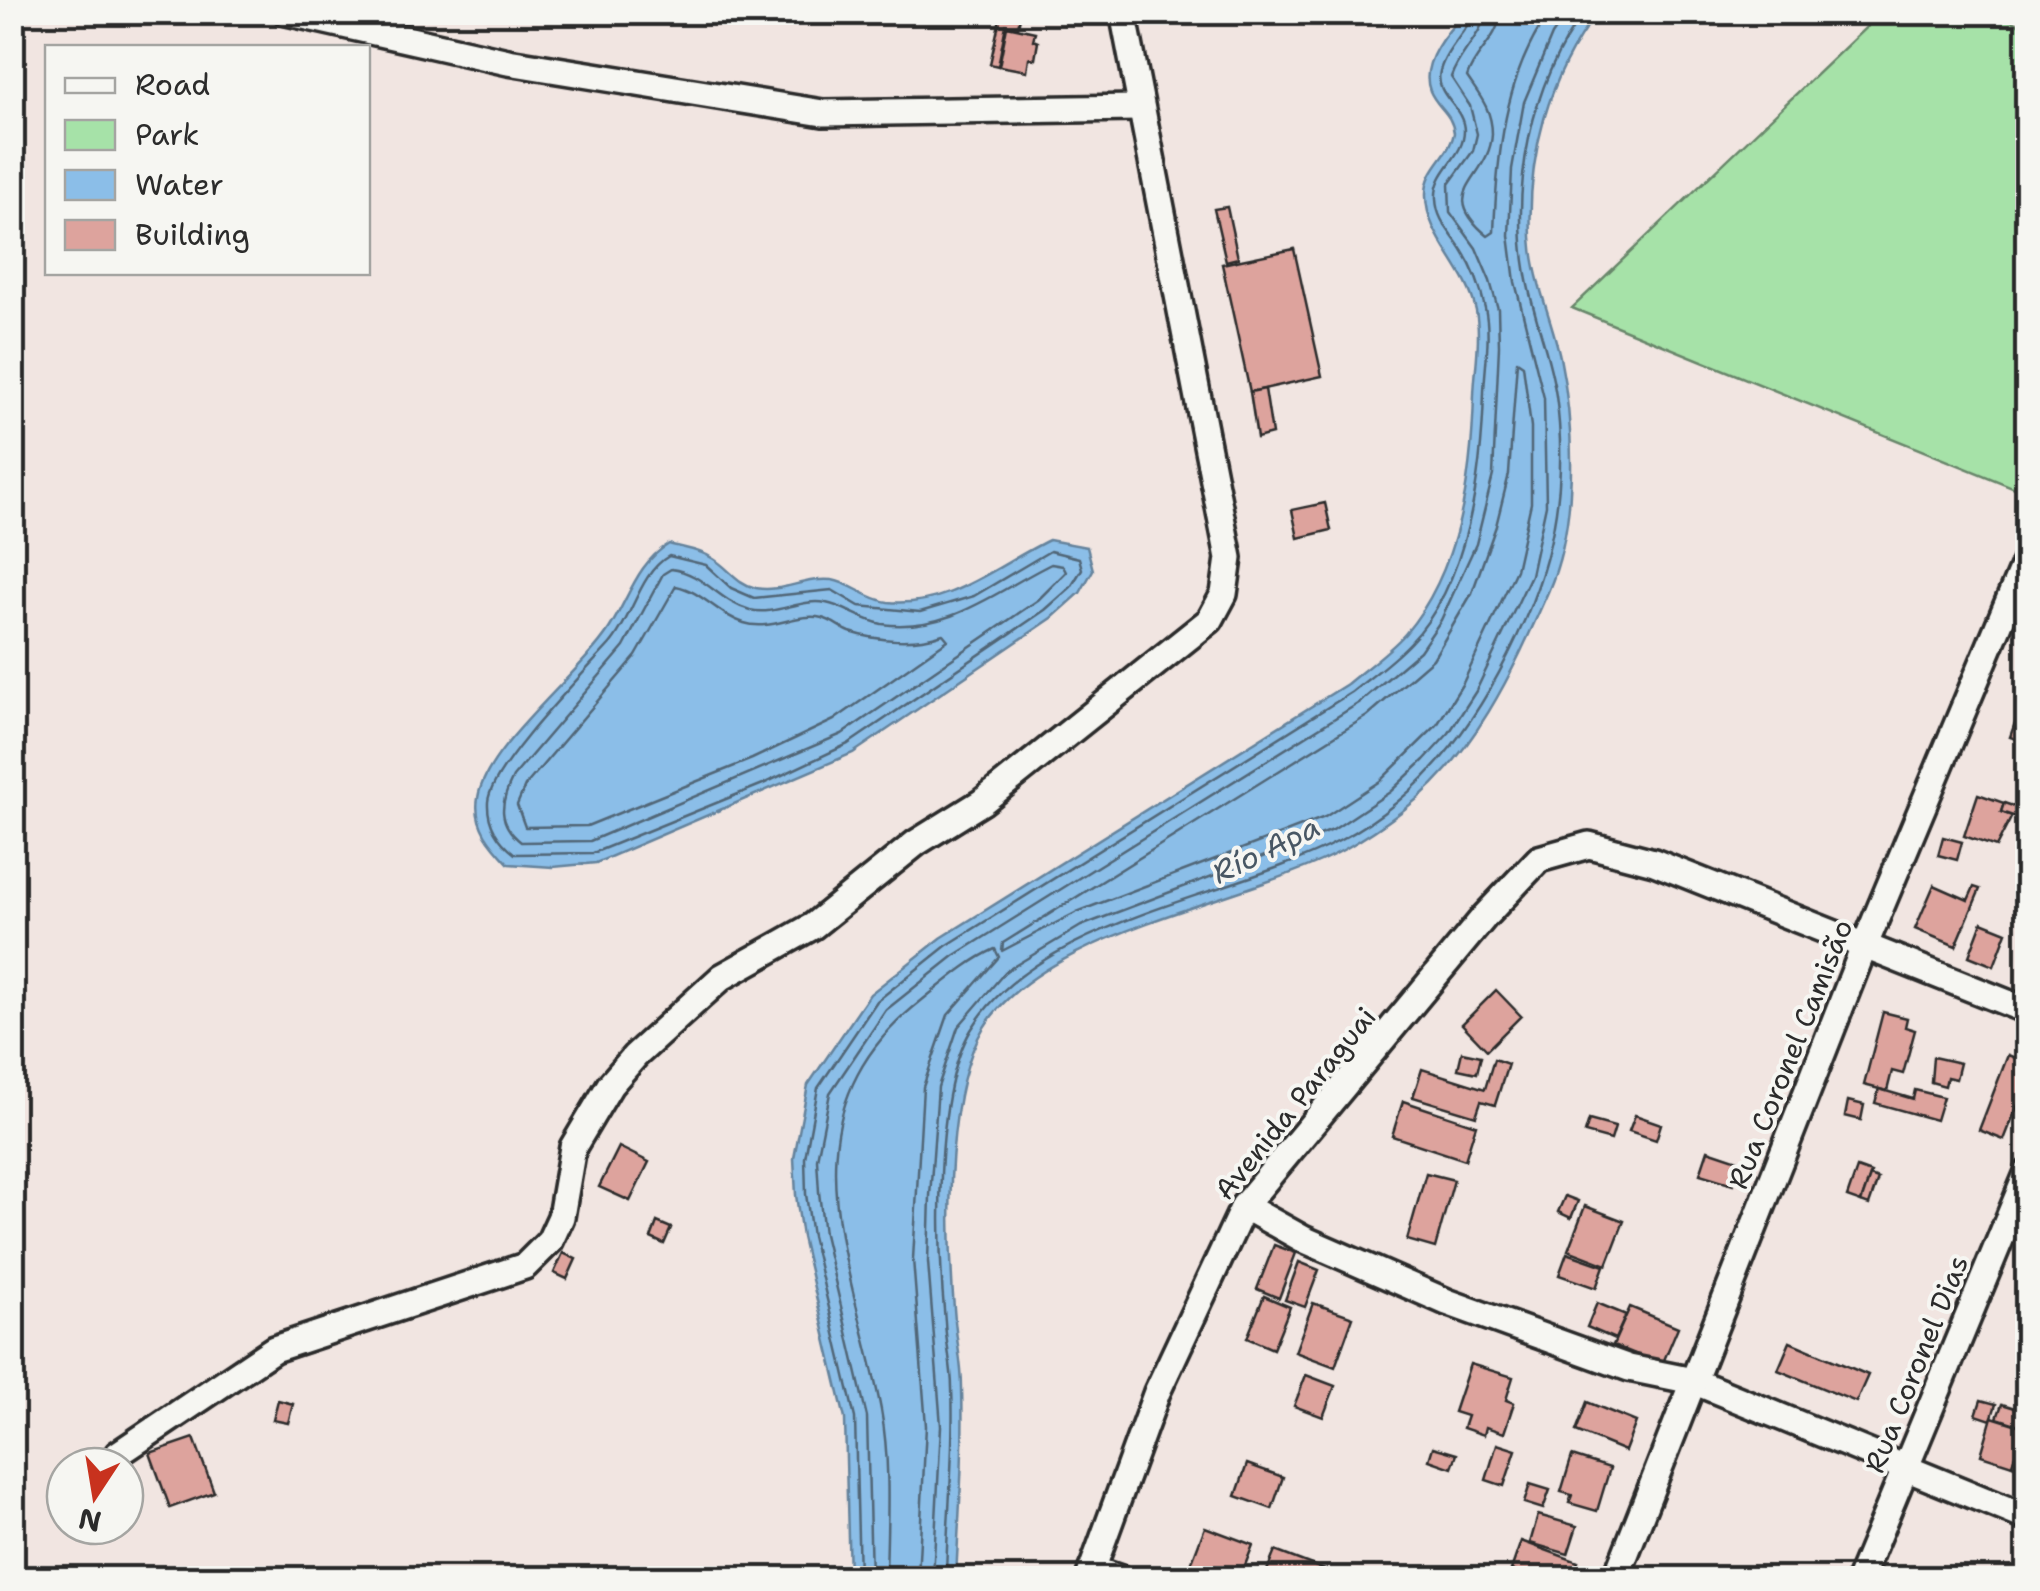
<svg xmlns="http://www.w3.org/2000/svg" width="2040" height="1591" viewBox="0 0 2040 1591" font-family="'Shantell Sans',sans-serif">
<rect width="100%" height="100%" fill="#f1e5e1"/>
<filter id="ink" filterUnits="userSpaceOnUse"><feTurbulence type="fractalNoise" baseFrequency=".01" numOctaves="2"/><feDisplacementMap in="SourceGraphic" scale="20" xChannelSelector="R" yChannelSelector="G"/><feConvolveMatrix kernelMatrix="1 2 1 2 8 2 1 2 1" color-interpolation-filters="sRGB"/></filter>
<g filter="url(#ink)">
<path fill="#a6e2a8" stroke="#68866a" stroke-width="2.5" d="M1882,12L1994,13L2027,28V493L1572,308Z"/>
<g fill="#8bbee8" stroke="#65839c" stroke-width="2.5">
<path d="M1467,12L1597,13C1548,76 1527,157 1531,237C1533,279 1551,316 1560,357C1575,430 1578,523 1548,592C1512,674 1474,757 1401,812C1384,825 1364,838 1345,849C1248,903 1030,932 978,1038C944,1108 948,1244 955,1321C957,1344 962,1365 962,1388C964,1451 959,1515 956,1578H849L845,1419L802,1237L796,1195L794,1158L808,1085L870,994L941,938L1347,684C1366,668 1389,652 1405,634C1460,570 1472,475 1474,395C1475,368 1481,338 1476,311C1467,267 1425,237 1426,194C1426,167 1450,156 1454,133C1452,113 1437,108 1430,91C1419,63 1448,29 1467,12Z"/>
<path d="M1049,540L1087,547L1093,570L1080,593L1052,618L853,753L596,863L553,867L509,864C492,846 473,826 478,798C485,748 580,674 609,629C629,598 637,563 669,544C682,548 701,550 712,558C728,567 737,584 756,588C781,593 806,577 832,580C851,583 867,599 888,602C949,608 997,565 1049,540Z"/>
</g>
<g fill="none" stroke-linecap="round" stroke-linejoin="round">
<g stroke="#516677" stroke-width="2.5">
<path d="M1500,12C1499,40 1475,51 1467,77C1479,95 1492,109 1492,134C1490,180 1433,191 1488,236L1494,232C1497,157 1504,75 1550,12"/>
<path d="M1517,361L1523,365L1531,427V503L1516,570L1463,683L1437,725L1380,781L1325,817L1077,912L1002,951L1003,943L1367,716L1433,659L1472,593L1496,526L1509,474Z"/>
<path d="M1050,551L1079,558L1082,569L1071,587L1045,610L848,744L763,784L593,853L515,854C498,841 487,825 488,802C490,768 584,673 610,644C633,618 639,573 669,556L706,565L731,588L754,598L832,590L859,606L920,612L974,596Z"/>
<path d="M1051,564L1063,566L1066,572L1038,600L842,734L590,841L521,842C497,823 500,803 513,777L624,647L663,574L671,569C704,573 719,602 750,610C776,616 801,598 826,603C844,606 861,620 882,624C949,633 996,591 1051,564Z"/>
<path d="M676,586C702,591 718,615 744,623C771,632 797,612 822,618C832,620 840,628 850,632C878,641 915,644 943,634L948,640L834,720L752,759L587,826L525,827L517,805L525,786L636,656Z"/>
<path d="M859,1578L855,1418L812,1236L806,1194L805,1158L818,1088L877,1001L946,946L1352,692C1372,676 1393,661 1410,643C1469,583 1482,470 1484,392C1485,365 1491,335 1485,308C1481,289 1473,268 1463,252C1452,233 1437,222 1436,199C1434,170 1464,158 1464,131C1464,106 1434,96 1440,71C1446,48 1471,27 1473,12"/>
<path d="M871,1578L867,1417L824,1234L819,1192L817,1159L830,1093L886,1010L954,956L1359,703L1420,651L1441,620L1476,544L1493,475L1499,346L1498,309L1490,281L1476,248L1450,212L1449,184L1473,151L1477,134L1470,106L1451,77C1459,53 1484,33 1485,12"/>
<path d="M886,1578C887,1525 891,1463 881,1410C853,1262 775,1116 921,1001C944,983 968,961 995,949L999,957L948,1015L923,1087L913,1259L926,1426L918,1578"/>
<path d="M933,1578L941,1426L928,1262L930,1196L938,1087L958,1027L1006,971L1081,926L1333,830L1390,792L1424,760L1449,733L1476,691L1531,575L1546,505L1544,398L1515,282L1509,235L1512,169L1524,102L1552,35L1568,12"/>
<path d="M946,1578C947,1515 955,1452 952,1388C952,1366 946,1344 945,1322C938,1248 933,1093 971,1030C1036,920 1233,897 1339,841C1430,793 1485,711 1525,619C1556,548 1567,473 1556,396C1550,354 1533,316 1526,275C1511,186 1530,85 1584,12"/>
</g>
</g>
<g fill="#dda39d" stroke="#2b2b2b" stroke-width="2.5">
<path d="M1001,14L1020,17L1018,27L1006,25L998,66L990,64Z"/>
<path d="M1007,26L1035,32L1033,40L1038,42L1035,59L1029,58L1027,71L999,66Z"/>
<path d="M1227,207L1238,258L1226,261L1214,209Z"/>
<path d="M1294,249L1322,376L1250,392L1222,264Z"/>
<path d="M1265,389L1272,434L1257,438L1250,392Z"/>
<path d="M1325,503L1331,530L1298,538L1292,510Z"/>
<path d="M2017,717L2028,720V743L2010,737Z"/>
<path d="M1978,794L2004,803L2001,812L2012,816L1996,847L1964,836Z"/>
<path d="M2004,803L2028,811V821L2001,812Z"/>
<path d="M1943,837L1962,842L1957,860L1938,855Z"/>
<path d="M1934,885L1968,900L1974,887L1980,889L1956,946L1915,929Z"/>
<path d="M1982,922L2007,932L1994,966L1969,956Z"/>
<path d="M1496,990L1521,1016L1487,1050L1462,1024Z"/>
<path d="M1883,1012L1907,1018L1905,1027L1915,1030L1903,1074L1892,1071L1887,1091L1864,1085Z"/>
<path d="M1462,1052L1481,1056L1477,1073L1458,1069Z"/>
<path d="M2008,1055L2028,1063V1079L2004,1140L1979,1130Z"/>
<path d="M1933,1057L1960,1063L1956,1079L1947,1077L1945,1086L1931,1082Z"/>
<path d="M1494,1059L1508,1064L1495,1105L1481,1101L1476,1116L1413,1097L1422,1069L1485,1089Z"/>
<path d="M1879,1089L1913,1099L1915,1090L1943,1097L1936,1120L1875,1103Z"/>
<path d="M1403,1101L1476,1125L1465,1160L1392,1136Z"/>
<path d="M1848,1101L1864,1105L1861,1120L1845,1116Z"/>
<path d="M1635,1115L1661,1124L1656,1140L1629,1131Z"/>
<path d="M1589,1120L1615,1127L1611,1140L1585,1133Z"/>
<path d="M619,1147L649,1162L630,1201L599,1187Z"/>
<path d="M1708,1150L1741,1161L1733,1184L1700,1174Z"/>
<path d="M1857,1168L1871,1173L1861,1202L1847,1197Z"/>
<path d="M1426,1173L1454,1180L1435,1248L1407,1240Z"/>
<path d="M1870,1176L1878,1179L1869,1205L1861,1202Z"/>
<path d="M1565,1196L1578,1201L1571,1218L1558,1212Z"/>
<path d="M1585,1206L1624,1221L1607,1265L1568,1250Z"/>
<path d="M657,1222L671,1228L664,1244L651,1238Z"/>
<path d="M1274,1245L1296,1253L1279,1298L1257,1289Z"/>
<path d="M563,1253L576,1259L567,1279L554,1273Z"/>
<path d="M1567,1253L1604,1266L1596,1288L1559,1275Z"/>
<path d="M1299,1262L1319,1270L1305,1307L1285,1300Z"/>
<path d="M1264,1296L1290,1307L1273,1349L1247,1338Z"/>
<path d="M1313,1303L1353,1317L1335,1367L1295,1352Z"/>
<path d="M1597,1303L1626,1315L1615,1339L1587,1327Z"/>
<path d="M1630,1307L1678,1327L1662,1365L1613,1345Z"/>
<path d="M1790,1342L1868,1375L1856,1402L1778,1370Z"/>
<path d="M1470,1364L1513,1377L1506,1400L1514,1403L1504,1433L1486,1427L1484,1435L1463,1428L1467,1416L1454,1412Z"/>
<path d="M1306,1375L1335,1386L1323,1417L1294,1406Z"/>
<path d="M278,1400L293,1404L288,1423L273,1420Z"/>
<path d="M1981,1400L1996,1404L1991,1420L1976,1415Z"/>
<path d="M1587,1402L1636,1422L1625,1451L1576,1431Z"/>
<path d="M2002,1404L2028,1412V1428L1997,1418Z"/>
<path d="M1992,1417L2024,1427L2012,1465L1981,1455Z"/>
<path d="M2024,1427L2028,1428V1452L2022,1468L2012,1465Z"/>
<path d="M194,1438L214,1492L170,1508L150,1453Z"/>
<path d="M1497,1444L1516,1450L1504,1486L1486,1480Z"/>
<path d="M1433,1447L1457,1454L1452,1468L1429,1460Z"/>
<path d="M1572,1456L1610,1468L1597,1511L1569,1503L1572,1495L1561,1492Z"/>
<path d="M1247,1464L1283,1477L1272,1509L1236,1496Z"/>
<path d="M1530,1484L1550,1490L1543,1509L1524,1503Z"/>
<path d="M1538,1515L1577,1526L1568,1554L1530,1543Z"/>
<path d="M1205,1527L1253,1545L1240,1578L1186,1577Z"/>
<path d="M1521,1541L1578,1562L1572,1578H1534L1511,1570Z"/>
<path d="M1275,1551L1325,1570L1321,1578H1264Z"/>
</g>
<g fill="none" stroke-linecap="round" stroke-linejoin="round">
<g stroke="#2b2b2b" stroke-width="32">
<g id="minor">
<path d="M286,12L508,62L823,113L1138,108"/>
<path d="M1244,1206L1303,1239L1447,1302L1629,1368L1693,1381L2028,1518"/>
<path d="M118,1454L274,1349L525,1266L550,1241L561,1217L573,1147L610,1085L635,1056L722,977L813,926L916,843L982,802L1210,620L1224,594L1229,558L1123,12"/>
<path d="M1092,1569L1118,1578"/>
<path d="M1089,1578L1157,1392L1244,1206L1485,916L1539,859L1589,845L1654,862L2028,1011"/>
<path d="M1616,1578L1864,947L2028,555"/>
<path d="M1860,1578L2028,1172"/>
</g>
</g>
<use href="#minor" stroke="#f6f6f2" stroke-width="25"/>
</g>
</g>
<g text-anchor="middle" stroke-width="8" stroke-linejoin="round" paint-order="stroke">
<g font-size="28" fill="#2b2b2b" stroke="#f6f6f2">
<text transform="translate(1790 1054) rotate(-68)" y="10">Rua Coronel Camisão</text>
<text transform="translate(1295 1103) rotate(-51)" y="10">Avenida Paraguai</text>
<text transform="translate(1916 1364) rotate(-68)" y="10">Rua Coronel Dias</text>
</g>
<g font-size="30" font-style="italic" fill="#485764" stroke="#f6f6f2">
<text transform="translate(1266 850) rotate(-26)" y="10">Río Apa</text>
</g>
</g>
<rect width="2040" height="1591" fill="none" stroke="#f6f6f2" stroke-width="50"/>
<rect x="25" y="25" width="1990" height="1541" fill="none" stroke="#2b2b2b" stroke-width="4" filter="url(#ink)"/>
<rect x="45" y="45" width="325" height="230" fill="#f6f6f2" stroke="#a5a5a2" stroke-width="2.5"/>
<rect x="65" y="78" width="50" height="15" fill="#f6f6f2" stroke="#a5a5a2" stroke-width="2.5"/>
<text x="135" y="95" font-size="30" fill="#2b2b2b">Road</text>
<rect x="65" y="120" width="50" height="30" fill="#a6e2a8" stroke="#a5a5a2" stroke-width="2.5"/>
<text x="135" y="145" font-size="30" fill="#2b2b2b">Park</text>
<rect x="65" y="170" width="50" height="30" fill="#8bbee8" stroke="#a5a5a2" stroke-width="2.5"/>
<text x="135" y="195" font-size="30" fill="#2b2b2b">Water</text>
<rect x="65" y="220" width="50" height="30" fill="#dda39d" stroke="#a5a5a2" stroke-width="2.5"/>
<text x="135" y="245" font-size="30" fill="#2b2b2b">Building</text>
<g transform="translate(95 1496) rotate(192)"><circle r="48" fill="#f6f6f2" stroke="#a5a5a2" stroke-width="2.5"/>
<path d="M0-8L18 38L0 25L-18 38Z" fill="#c8321e"/>
<text y="-15" font-size="28" font-weight="bold" text-anchor="middle" fill="#2b2b2b">N</text>
</g>
</svg>
